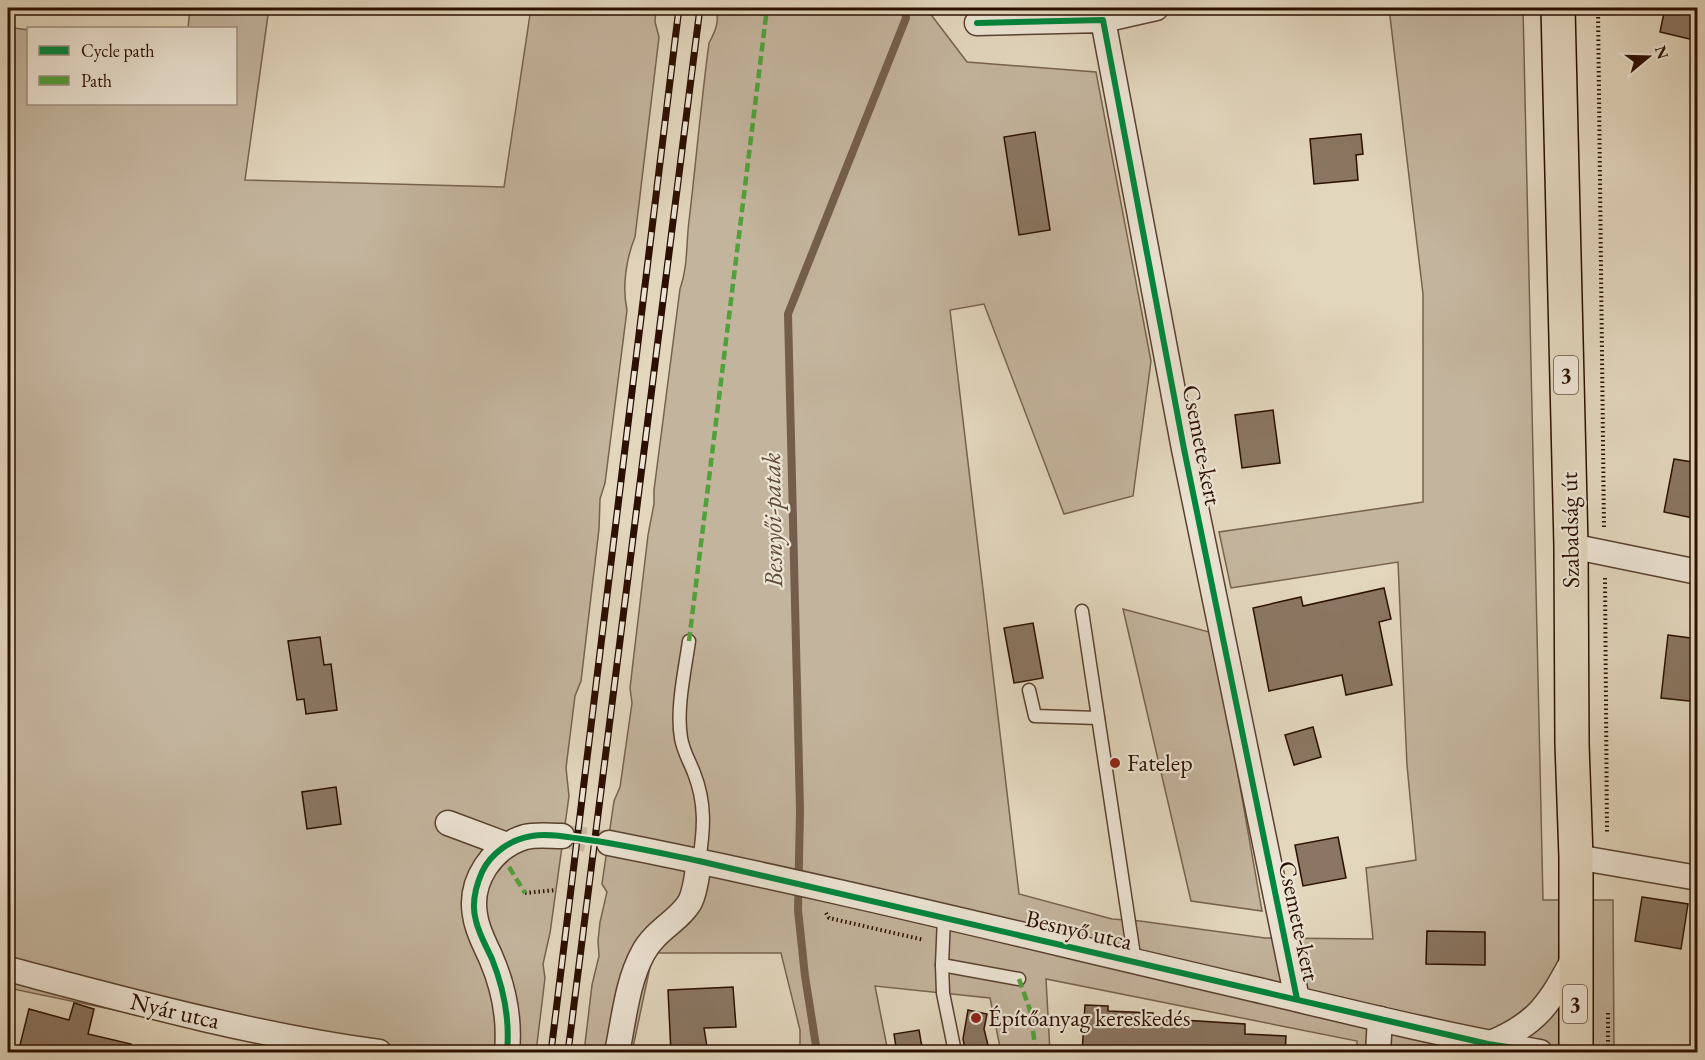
<svg xmlns="http://www.w3.org/2000/svg" width="1705" height="1060" viewBox="0 0 1705 1060" font-family="'EB Garamond',serif">
<rect width="100%" height="100%" fill="#e2d6bd"/>
<filter id="stains"><feTurbulence type="fractalNoise" baseFrequency=".00333" numOctaves="4"/><feColorMatrix values="0 0 0 0 .2 0 0 0 0 .09 0 0 0 0 .02 0 0 0 .5 -.17"/></filter>
<radialGradient id="worn" r=".72"><stop offset=".6" stop-color="#630" stop-opacity="0"/><stop offset="1" stop-color="#630" stop-opacity=".3"/></radialGradient>
<g fill="#c3b49d" stroke="#77624e" stroke-width="1.5">
<path d="M190,8H269L245,180L504,187L531,8H656L655,22L659,37L635,237C626,259 622,287 627,310L605,483L600,499L599,529L581,681L575,696L566,768L569,796L550,933L543,964L545,978L536,1052H318L8,988V27L28,30V104H236V28H188Z"/>
<path d="M716,8H926L967,62L1096,72L1151,361L1133,496L1064,514L984,304L950,310L1019,894L1112,919L1140,921L1265,938L1373,939L1366,868L1416,860L1407,765L1398,562L1231,588L1219,532L1423,502V294L1389,8H1523L1543,900H1613L1614,1052H1357V1041L1046,979L1050,1052H1001L990,998L875,986L888,1052H800V1030L781,953H653L632,1052H584L592,985L599,956L598,941L600,922L607,892L602,884L614,801L620,787L632,703L630,688L648,535L654,504V490L680,289C688,267 686,244 689,221C696,162 701,103 709,43C715,32 720,21 716,8Z"/>
<path d="M1123,609L1213,633L1262,911L1191,901Z"/>
</g>
<g fill="none" stroke-linecap="round" stroke-linejoin="round">
<path stroke="#745e4b" stroke-width="8" d="M817,1052L805,976L798,910L800,810L788,314L906,18L905,8"/>
</g>
<g fill="#8a7662" stroke="#2b0f00" stroke-width="1.5">
<path d="M1665,8H1698V41L1660,32Z"/>
<path d="M1035,132L1050,230L1019,235L1004,137Z"/>
<path d="M1361,134L1363,154L1356,155L1358,180L1314,184L1310,139Z"/>
<path d="M1273,410L1280,463L1242,468L1235,415Z"/>
<path d="M1674,459L1698,463V519L1664,512Z"/>
<path d="M1384,588L1391,619L1379,622L1392,685L1346,695L1342,675L1269,691L1253,608L1301,597L1303,606Z"/>
<path d="M1033,623L1043,678L1014,683L1004,628Z"/>
<path d="M1668,635L1698,639V702L1661,698Z"/>
<path d="M320,637L324,665L331,664L337,710L306,714L304,699L297,700L288,641Z"/>
<path d="M1313,727L1321,757L1294,765L1285,735Z"/>
<path d="M336,787L341,824L307,829L302,792Z"/>
<path d="M1338,837L1346,878L1303,886L1295,845Z"/>
<path d="M1642,897L1688,904L1681,949L1635,941Z"/>
<path d="M1427,931L1485,932V965L1426,964Z"/>
<path d="M733,987L736,1027L704,1028L708,1053H671L668,990Z"/>
<path d="M74,1003L94,1009L88,1034L131,1044L130,1053H18L29,1009L69,1020Z"/>
<path d="M1085,1005L1108,1006V1011L1153,1013L1152,1018L1245,1024V1034L1286,1036L1285,1053H1082Z"/>
<path d="M968,1010L987,1014L984,1029L990,1053H966L963,1039Z"/>
<path d="M919,1030L923,1053H897L894,1034Z"/>
</g>
<g fill="none" stroke-linecap="round" stroke-linejoin="round">
<path stroke="#c7b8a1" stroke-width="24" stroke-dasharray="24 12" stroke-linecap="butt" d="M562,836L609,843"/>
<g stroke="#59412f" stroke-width="15">
<g id="lane">
<path d="M1082,611L1135,962"/>
<path d="M689,641C685,670 676,709 681,738C683,751 690,762 694,773C706,803 704,830 699,861"/>
<path d="M1029,690L1035,716L1098,718"/>
<path d="M944,917L942,965L1019,979"/>
<path d="M942,965L943,993L955,1052"/>
</g>
</g>
<g stroke="#59412f" stroke-width="27">
<g id="street">
<path d="M1103,20L1156,8"/>
<path d="M977,23L1103,20L1184,449L1297,999"/>
<path d="M1571,546L1698,572"/>
<path d="M448,823L507,845"/>
<path d="M609,843C822,885 1033,938 1245,987C1343,1010 1440,1035 1540,1052"/>
<path d="M1576,857L1698,878"/>
<path d="M8,969C130,1001 253,1035 379,1052"/>
<path d="M1488,1044C1537,1025 1550,1003 1574,958"/>
<path d="M507,1052C510,1020 504,988 491,958C485,944 477,931 475,915C469,881 492,847 525,837C537,834 550,836 562,836"/>
<path d="M617,1052C624,1020 627,982 643,953C655,930 679,921 690,902C696,890 697,874 699,861"/>
<path d="M1378,1052L1380,1019"/>
</g>
</g>
<g stroke="#2b0f00" stroke-width="36">
<path id="primary" d="M1558,8L1571,546L1572,744L1576,857V1052"/>
</g>
<g stroke="#2b0f00" stroke-width="4" stroke-dasharray="1.5 3" stroke-linecap="butt">
<path d="M1598,8L1604,529"/>
<path d="M1605,578L1607,832"/>
<path d="M525,893L556,890"/>
<path d="M826,913L829,918L924,940"/>
<path d="M1608,1013V1052"/>
</g>
<use href="#lane" stroke="#ece4d4" stroke-width="12"/>
<use href="#street" stroke="#ece4d4" stroke-width="24"/>
<use href="#primary" stroke="#e2d6bd" stroke-width="33"/>
<g stroke="#2b0f00" stroke-width="7">
<g id="rail">
<path d="M551,1052L679,8"/>
<path d="M568,1052L700,8"/>
</g>
</g>
<use href="#rail" stroke="#ece4d4" stroke-width="4.5" stroke-dasharray="14" stroke-linecap="butt"/>
<g stroke="#51a03c" stroke-width="4.5" stroke-dasharray="9 4.5" stroke-linecap="butt">
<path d="M689,641L767,8"/>
<path d="M509,867L525,893"/>
<path d="M1019,979L1030,1010L1036,1052"/>
</g>
<g stroke="#ece4d4" stroke-width="10">
<g id="cycleway">
<path d="M977,23L1103,20L1184,449L1297,999"/>
<path d="M507,1052C510,1020 504,989 492,959C486,946 479,934 476,921C471,904 475,888 482,872C491,853 511,839 532,836C548,833 566,837 582,839C621,844 660,853 699,861L1380,1019L1488,1044L1540,1052"/>
</g>
</g>
<use href="#cycleway" stroke="#00873e" stroke-width="6"/>
</g>
<g fill="#8f2418" stroke="#ece4d4" stroke-width="2">
<circle cx="1115" cy="763" r="6"/>
<circle cx="976" cy="1018" r="6"/>
</g>
<g text-anchor="middle" stroke-width="4.5" stroke-linejoin="round" paint-order="stroke">
<g fill="#ece4d4" stroke="#654f40" stroke-width="1.5">
<rect x="1554" y="356" width="24" height="38" rx="4.5"/>
<rect x="1563" y="985" width="24" height="38" rx="4.5"/>
</g>
<g font-size="22" font-weight="bold" fill="#2b0f00">
<text x="1566" y="383">3</text>
<text x="1575" y="1012">3</text>
</g>
<g font-size="24" fill="#2b0f00" stroke="#ece4d4">
<text transform="translate(1202 445) rotate(79)" y="8">Csemete-kert</text>
<text transform="translate(1570 530) rotate(-91)" y="8">Szabadság út</text>
<text transform="translate(1299 921) rotate(78)" y="8">Csemete-kert</text>
<text transform="translate(1079 930) rotate(13)" y="8">Besnyő utca</text>
<text transform="translate(175 1011) rotate(13)" y="8">Nyár utca</text>
</g>
<g font-size="24" fill="#2b0f00" stroke="#ece4d4" text-anchor="start">
<text x="1127" y="771">Fatelep</text>
<text x="988" y="1026">Építőanyag kereskedés</text>
</g>
<g font-size="26" font-style="italic" fill="#614a38" stroke="#ece4d4">
<text transform="translate(772 520) rotate(-91)" y="9">Besnyői-patak</text>
</g>
</g>
<rect width="1705" height="1060" fill="none" stroke="#e2d6bd" stroke-width="30"/>
<rect x="9" y="9" width="1687" height="1042" fill="none" stroke="#2b0f00" stroke-width="3"/>
<rect x="15" y="15" width="1675" height="1030" fill="none" stroke="#2b0f00" stroke-width="1.5"/>
<rect x="27" y="27" width="210" height="78" fill="#ece4d4" stroke="#9f8f7f" stroke-width="1.5"/>
<rect x="39" y="46" width="30" height="9" fill="#00873e" stroke="#9f8f7f" stroke-width="1.5"/>
<text x="81" y="57" font-size="18" fill="#2b0f00">Cycle path</text>
<rect x="39" y="76" width="30" height="9" fill="#51a03c" stroke="#9f8f7f" stroke-width="1.5"/>
<text x="81" y="87" font-size="18" fill="#2b0f00">Path</text>
<g transform="translate(1648 57) rotate(71)" stroke="#ece4d4" stroke-width="4.5" paint-order="stroke">
<path d="M0-4.5L10 22L0 15L-10 22Z" fill="#2b0f00"/>
<text y="-9" font-size="16" font-weight="bold" text-anchor="middle" fill="#2b0f00">N</text>
</g>
<rect width="100%" height="100%" filter="url(#stains)"/>
<rect width="100%" height="100%" fill="url(#worn)"/>
</svg>
